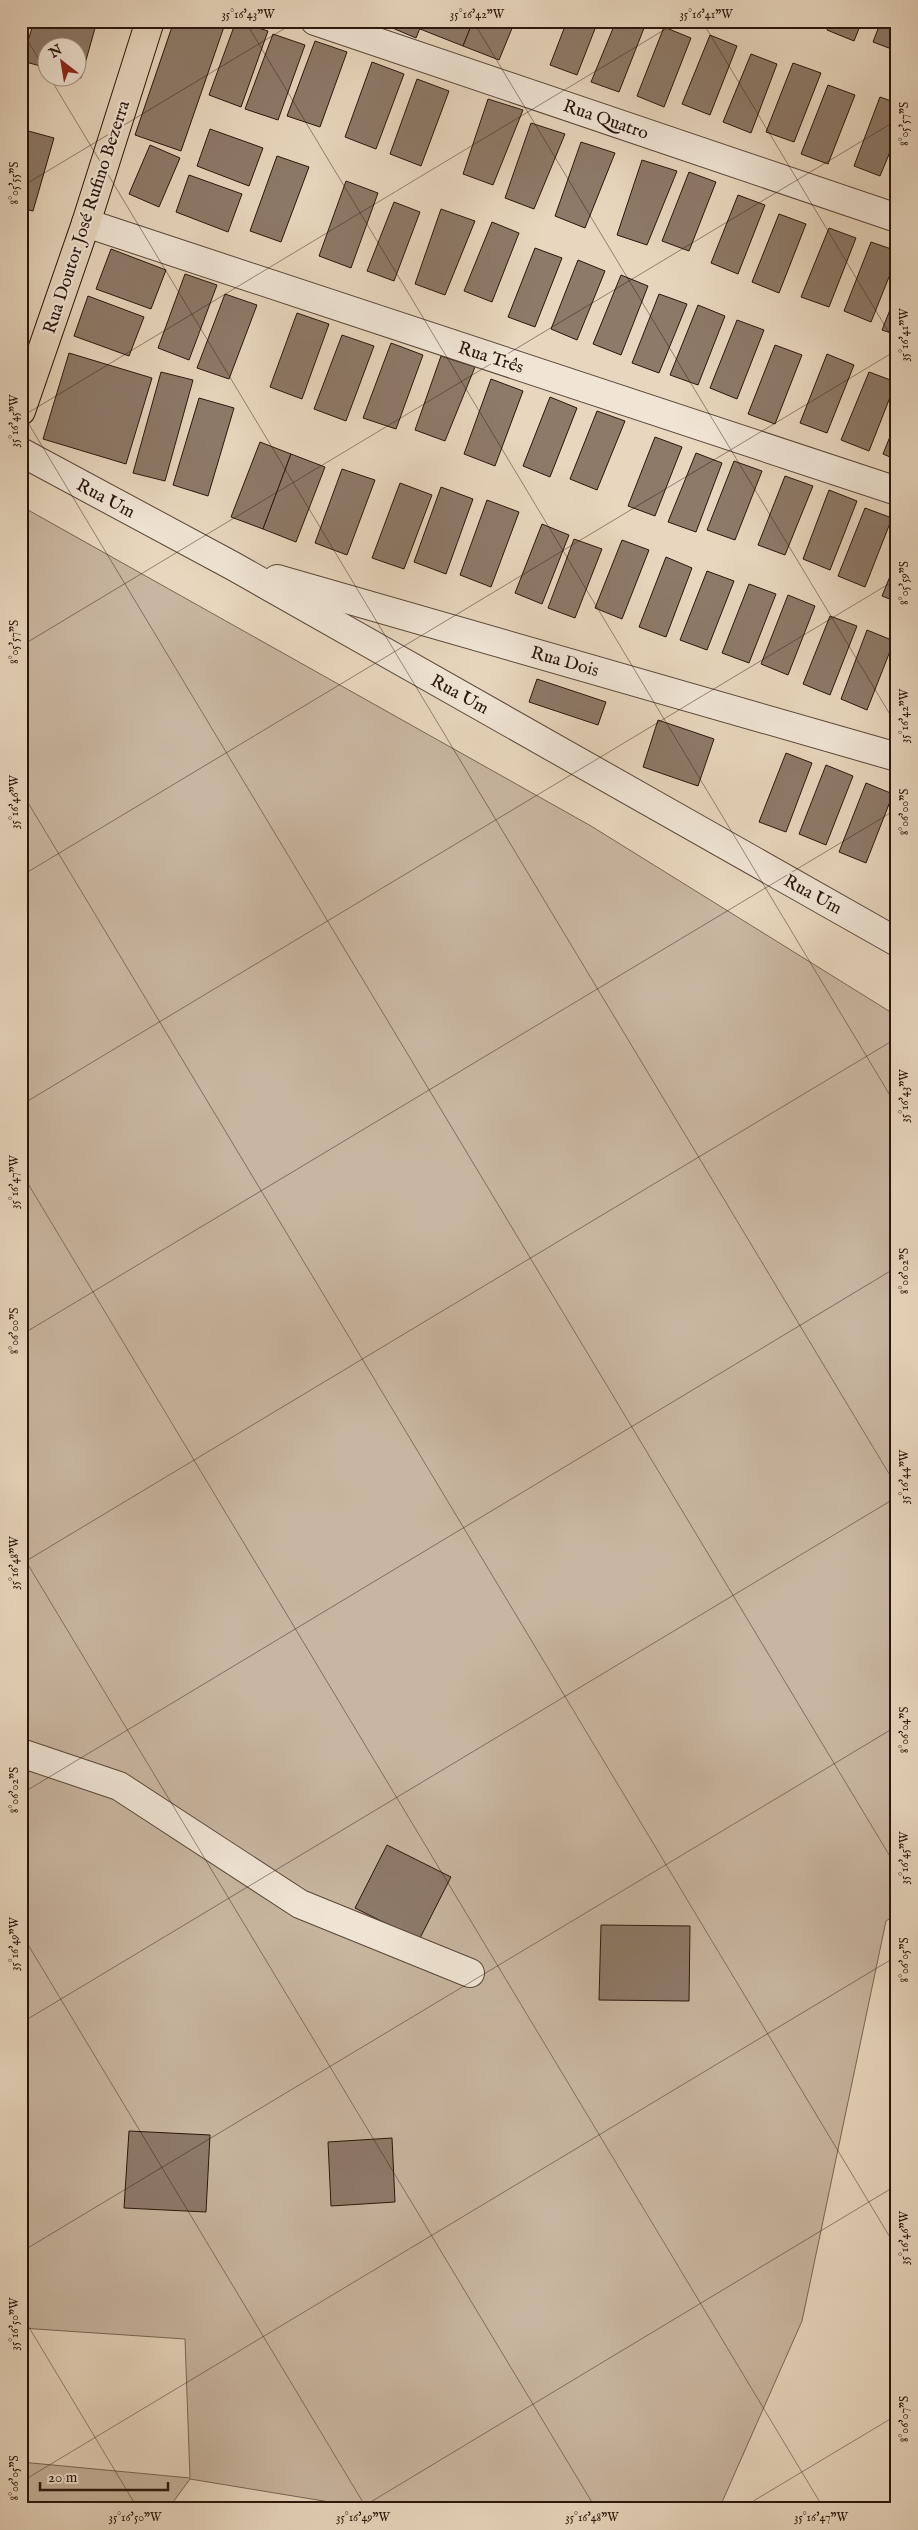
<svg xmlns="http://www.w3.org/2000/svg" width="918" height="2530" viewBox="0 0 918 2530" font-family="'IM FELL English',serif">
<rect width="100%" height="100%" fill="#e8d7be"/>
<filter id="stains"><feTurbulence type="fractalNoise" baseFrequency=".004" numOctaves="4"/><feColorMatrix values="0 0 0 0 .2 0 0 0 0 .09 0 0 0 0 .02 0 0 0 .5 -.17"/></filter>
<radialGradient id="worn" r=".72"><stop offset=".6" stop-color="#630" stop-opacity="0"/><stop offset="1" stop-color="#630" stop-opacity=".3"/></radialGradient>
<path fill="#c8b6a0" stroke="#796656" d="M21,506L591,826L897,1016V1914L886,1921L802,2321L719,2509H372L190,2479L168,2509H21V2462L190,2478L185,2339L21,2328Z"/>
<g fill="#8d7a69" stroke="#2a160d">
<path d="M34,21H97L81,78L78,77V48H48V68L22,61Z"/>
<path d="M174,21H226L181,151L135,135Z"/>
<path d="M236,21L268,31L241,107L209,95Z"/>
<path d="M376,21H423L416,38Z"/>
<path d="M423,21H473L463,46L420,29Z"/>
<path d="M473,21H515L499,60L463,46Z"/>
<path d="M567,21H598L577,75L550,65Z"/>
<path d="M616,21L646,23L619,92L591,82Z"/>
<path d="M831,21H862L854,41L827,30Z"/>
<path d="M881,21H897V51L873,42Z"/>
<path d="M664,27L691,38L664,107L637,96Z"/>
<path d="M273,34L305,45L278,120L245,109Z"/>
<path d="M710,35L737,46L710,115L682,104Z"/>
<path d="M315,41L347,52L320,127L287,116Z"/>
<path d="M751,54L777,64L751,133L723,122Z"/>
<path d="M372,62L404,74L376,149L345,137Z"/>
<path d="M793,63L821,73L794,142L766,132Z"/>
<path d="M417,79L449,91L421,166L390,154Z"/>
<path d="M828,85L855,95L828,164L801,154Z"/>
<path d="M880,97L897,103V135L880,176L854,166Z"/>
<path d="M488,99L523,110L493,185L463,174Z"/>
<path d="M531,123L565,134L534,209L505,198Z"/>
<path d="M21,129L54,138L33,211L21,208Z"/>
<path d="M210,129L263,148L249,186L197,166Z"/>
<path d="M581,142L615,153L585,228L555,216Z"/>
<path d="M150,145L180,158L159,207L129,194Z"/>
<path d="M277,156L309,167L281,242L250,231Z"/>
<path d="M642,160L677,171L647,245L617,235Z"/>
<path d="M689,172L716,182L689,251L662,241Z"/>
<path d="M189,175L242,194L228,232L176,212Z"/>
<path d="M346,181L378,193L351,268L319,256Z"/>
<path d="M738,195L765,205L738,274L711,263Z"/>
<path d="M394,202L420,212L394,281L367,271Z"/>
<path d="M441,209L475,221L445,295L415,284Z"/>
<path d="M779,214L806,224L779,293L752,282Z"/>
<path d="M492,222L519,233L492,302L464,291Z"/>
<path d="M829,228L856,238L829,307L801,297Z"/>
<path d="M871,242L897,251V257L871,322L844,311Z"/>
<path d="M535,248L562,258L535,327L508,317Z"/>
<path d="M111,249L166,270L151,309L96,289Z"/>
<path d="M578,260L605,271L577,340L551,329Z"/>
<path d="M185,274L217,285L189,360L158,348Z"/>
<path d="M621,275L648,286L621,355L593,344Z"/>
<path d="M897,292V335L882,330Z"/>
<path d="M225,294L257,305L229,379L197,368Z"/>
<path d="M659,294L687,304L659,373L632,363Z"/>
<path d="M88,296L144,317L129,356L74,336Z"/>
<path d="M698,305L725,316L698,385L670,375Z"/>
<path d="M297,313L329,324L302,399L270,387Z"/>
<path d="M737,320L764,330L737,399L710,388Z"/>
<path d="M342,335L374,346L346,421L314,409Z"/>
<path d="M391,343L423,355L396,429L363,418Z"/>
<path d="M775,345L802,355L775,424L748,414Z"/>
<path d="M69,353L152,378L126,464L43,439Z"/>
<path d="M827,354L854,365L827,433L800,423Z"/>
<path d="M441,356L475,367L445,441L415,430Z"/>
<path d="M161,372L193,380L165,481L133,473Z"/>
<path d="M869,372L896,382L869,451L841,440Z"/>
<path d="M491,379L523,391L495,466L464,454Z"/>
<path d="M550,397L577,408L550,477L523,466Z"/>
<path d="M199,398L234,408L208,496L173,485Z"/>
<path d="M597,411L625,421L597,490L570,479Z"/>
<path d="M897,419V460L883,454Z"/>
<path d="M655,437L682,447L655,516L628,506Z"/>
<path d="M260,442L291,454L263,529L231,517Z"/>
<path d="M696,453L722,463L696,532L668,522Z"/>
<path d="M291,454L325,467L296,542L263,529Z"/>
<path d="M734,461L762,471L735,540L707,530Z"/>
<path d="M342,469L375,480L347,555L315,543Z"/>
<path d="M785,476L813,486L785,555L758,545Z"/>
<path d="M400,483L432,495L404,569L372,558Z"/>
<path d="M441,487L473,499L446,574L414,562Z"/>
<path d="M829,490L857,501L830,570L803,559Z"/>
<path d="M487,500L519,512L491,587L460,575Z"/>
<path d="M865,508L892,518L865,587L838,576Z"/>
<path d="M542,524L569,535L542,604L515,593Z"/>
<path d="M574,539L602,549L575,618L548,608Z"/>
<path d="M622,540L649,550L622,619L595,608Z"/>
<path d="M666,557L692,568L666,637L639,627Z"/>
<path d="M897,559V602L882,596Z"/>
<path d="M707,571L734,581L707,650L680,640Z"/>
<path d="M749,584L776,594L749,663L722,653Z"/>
<path d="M788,595L815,606L788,675L761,664Z"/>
<path d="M830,616L857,626L830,695L803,684Z"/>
<path d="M867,630L894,641L867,710L841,699Z"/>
<path d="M537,679L606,702L598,725L529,702Z"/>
<path d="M658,720L714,739L698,786L643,767Z"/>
<path d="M786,753L812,763L786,832L759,822Z"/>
<path d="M826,765L853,776L826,845L799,834Z"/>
<path d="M866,783L893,794L866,863L839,852Z"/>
<path d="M387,1845L451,1877L419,1940L355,1908Z"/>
<path d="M601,1925L690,1926L689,2001L599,2000Z"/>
<path d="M129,2131L210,2135L206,2212L124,2208Z"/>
<path d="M392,2138L395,2202L331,2206L328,2142Z"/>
</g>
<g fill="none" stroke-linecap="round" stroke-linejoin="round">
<g stroke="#5a4639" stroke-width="30">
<g id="minor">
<path d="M315,21L897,218"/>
<path d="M86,223L897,491"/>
<path d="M21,452L233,566L897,942"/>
<path d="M277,579L897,757"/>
<path d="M21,1753L119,1786L300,1904L470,1973"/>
</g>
</g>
<g stroke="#2a160d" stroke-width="30">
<path id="major" d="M21,411L86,223L150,21"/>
</g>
<use href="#minor" stroke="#f0e5d5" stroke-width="28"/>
<use href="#major" stroke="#e8d7be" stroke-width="28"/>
</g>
<path fill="none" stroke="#2a160d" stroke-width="1" stroke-opacity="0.45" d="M245,21L897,1107M473,21L897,726M702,21L897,346M21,30L48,74M50,78L897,1487M21,187L297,21M21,411L897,1868M21,417L679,21M21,646L897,120M21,791L897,2249M21,876L897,350M21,1105L897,579M21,1172L824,2509M21,1335L897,809M21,1553L596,2509M21,1564L897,1038M21,1794L897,1267M21,1933L367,2509M21,2023L897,1497M21,2252L897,1726M21,2314L138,2509M21,2482L897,1956M359,2509L897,2185M740,2509L897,2415"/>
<g text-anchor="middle" stroke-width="4.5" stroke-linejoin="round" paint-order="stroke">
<g font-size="18" fill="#2a160d" stroke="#f0e5d5">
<text transform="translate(606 119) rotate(19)" y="6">Rua Quatro</text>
<text transform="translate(86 217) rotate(-72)" y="6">Rua Doutor José Rufino Bezerra</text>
<text transform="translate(491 357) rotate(18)" y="6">Rua Três</text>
<text transform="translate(106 498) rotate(28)" y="6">Rua Um</text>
<text transform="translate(565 661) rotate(16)" y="6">Rua Dois</text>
<text transform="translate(460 694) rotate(29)" y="6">Rua Um</text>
<text transform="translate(813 894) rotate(29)" y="6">Rua Um</text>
</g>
</g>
<rect width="918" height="2530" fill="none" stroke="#e8d7be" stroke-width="55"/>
<g transform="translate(62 62) rotate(329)"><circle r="24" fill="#f0e5d5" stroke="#a19285"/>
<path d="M0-4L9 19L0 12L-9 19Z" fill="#8f2418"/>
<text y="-8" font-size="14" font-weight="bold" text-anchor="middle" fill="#2a160d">N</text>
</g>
<path d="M40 2482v8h128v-8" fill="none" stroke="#2a160d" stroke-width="2.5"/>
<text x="48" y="2482" font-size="15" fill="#2a160d" stroke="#f0e5d5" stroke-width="4" paint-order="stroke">20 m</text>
<rect x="28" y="28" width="862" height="2474" fill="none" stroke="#2a160d" stroke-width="2"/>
<g font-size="12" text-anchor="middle" fill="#2a160d">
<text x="248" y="18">35°16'43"W</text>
<text x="477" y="18">35°16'42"W</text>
<text x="706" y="18">35°16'41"W</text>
<text transform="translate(904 124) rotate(-90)" y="4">8°05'57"S</text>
<text transform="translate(14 183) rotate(-90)" y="4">8°05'55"S</text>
<text transform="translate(904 335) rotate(-90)" y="4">35°16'41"W</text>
<text transform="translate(14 421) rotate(-90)" y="4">35°16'45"W</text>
<text transform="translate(904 583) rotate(-90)" y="4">8°05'59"S</text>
<text transform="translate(14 642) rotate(-90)" y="4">8°05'57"S</text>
<text transform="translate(904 716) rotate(-90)" y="4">35°16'42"W</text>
<text transform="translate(14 802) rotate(-90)" y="4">35°16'46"W</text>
<text transform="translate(904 812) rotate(-90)" y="4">8°06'00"S</text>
<text transform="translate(904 1096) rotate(-90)" y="4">35°16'43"W</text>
<text transform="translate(14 1182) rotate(-90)" y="4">35°16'47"W</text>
<text transform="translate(904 1271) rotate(-90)" y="4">8°06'02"S</text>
<text transform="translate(14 1331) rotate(-90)" y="4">8°06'00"S</text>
<text transform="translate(904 1477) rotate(-90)" y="4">35°16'44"W</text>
<text transform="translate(14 1563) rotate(-90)" y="4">35°16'48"W</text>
<text transform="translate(904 1730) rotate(-90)" y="4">8°06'04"S</text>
<text transform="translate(14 1790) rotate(-90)" y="4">8°06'02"S</text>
<text transform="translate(904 1858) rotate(-90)" y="4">35°16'45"W</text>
<text transform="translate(14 1944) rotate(-90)" y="4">35°16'49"W</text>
<text transform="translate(904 1960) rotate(-90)" y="4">8°06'05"S</text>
<text transform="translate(904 2238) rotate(-90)" y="4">35°16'46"W</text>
<text transform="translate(14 2324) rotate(-90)" y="4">35°16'50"W</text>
<text transform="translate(904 2419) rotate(-90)" y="4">8°06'07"S</text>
<text transform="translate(14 2478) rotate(-90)" y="4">8°06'05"S</text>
<text x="135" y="2521">35°16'50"W</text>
<text x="363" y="2521">35°16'49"W</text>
<text x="592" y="2521">35°16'48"W</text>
<text x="821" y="2521">35°16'47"W</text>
</g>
<rect width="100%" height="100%" filter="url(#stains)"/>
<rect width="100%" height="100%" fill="url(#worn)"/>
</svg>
